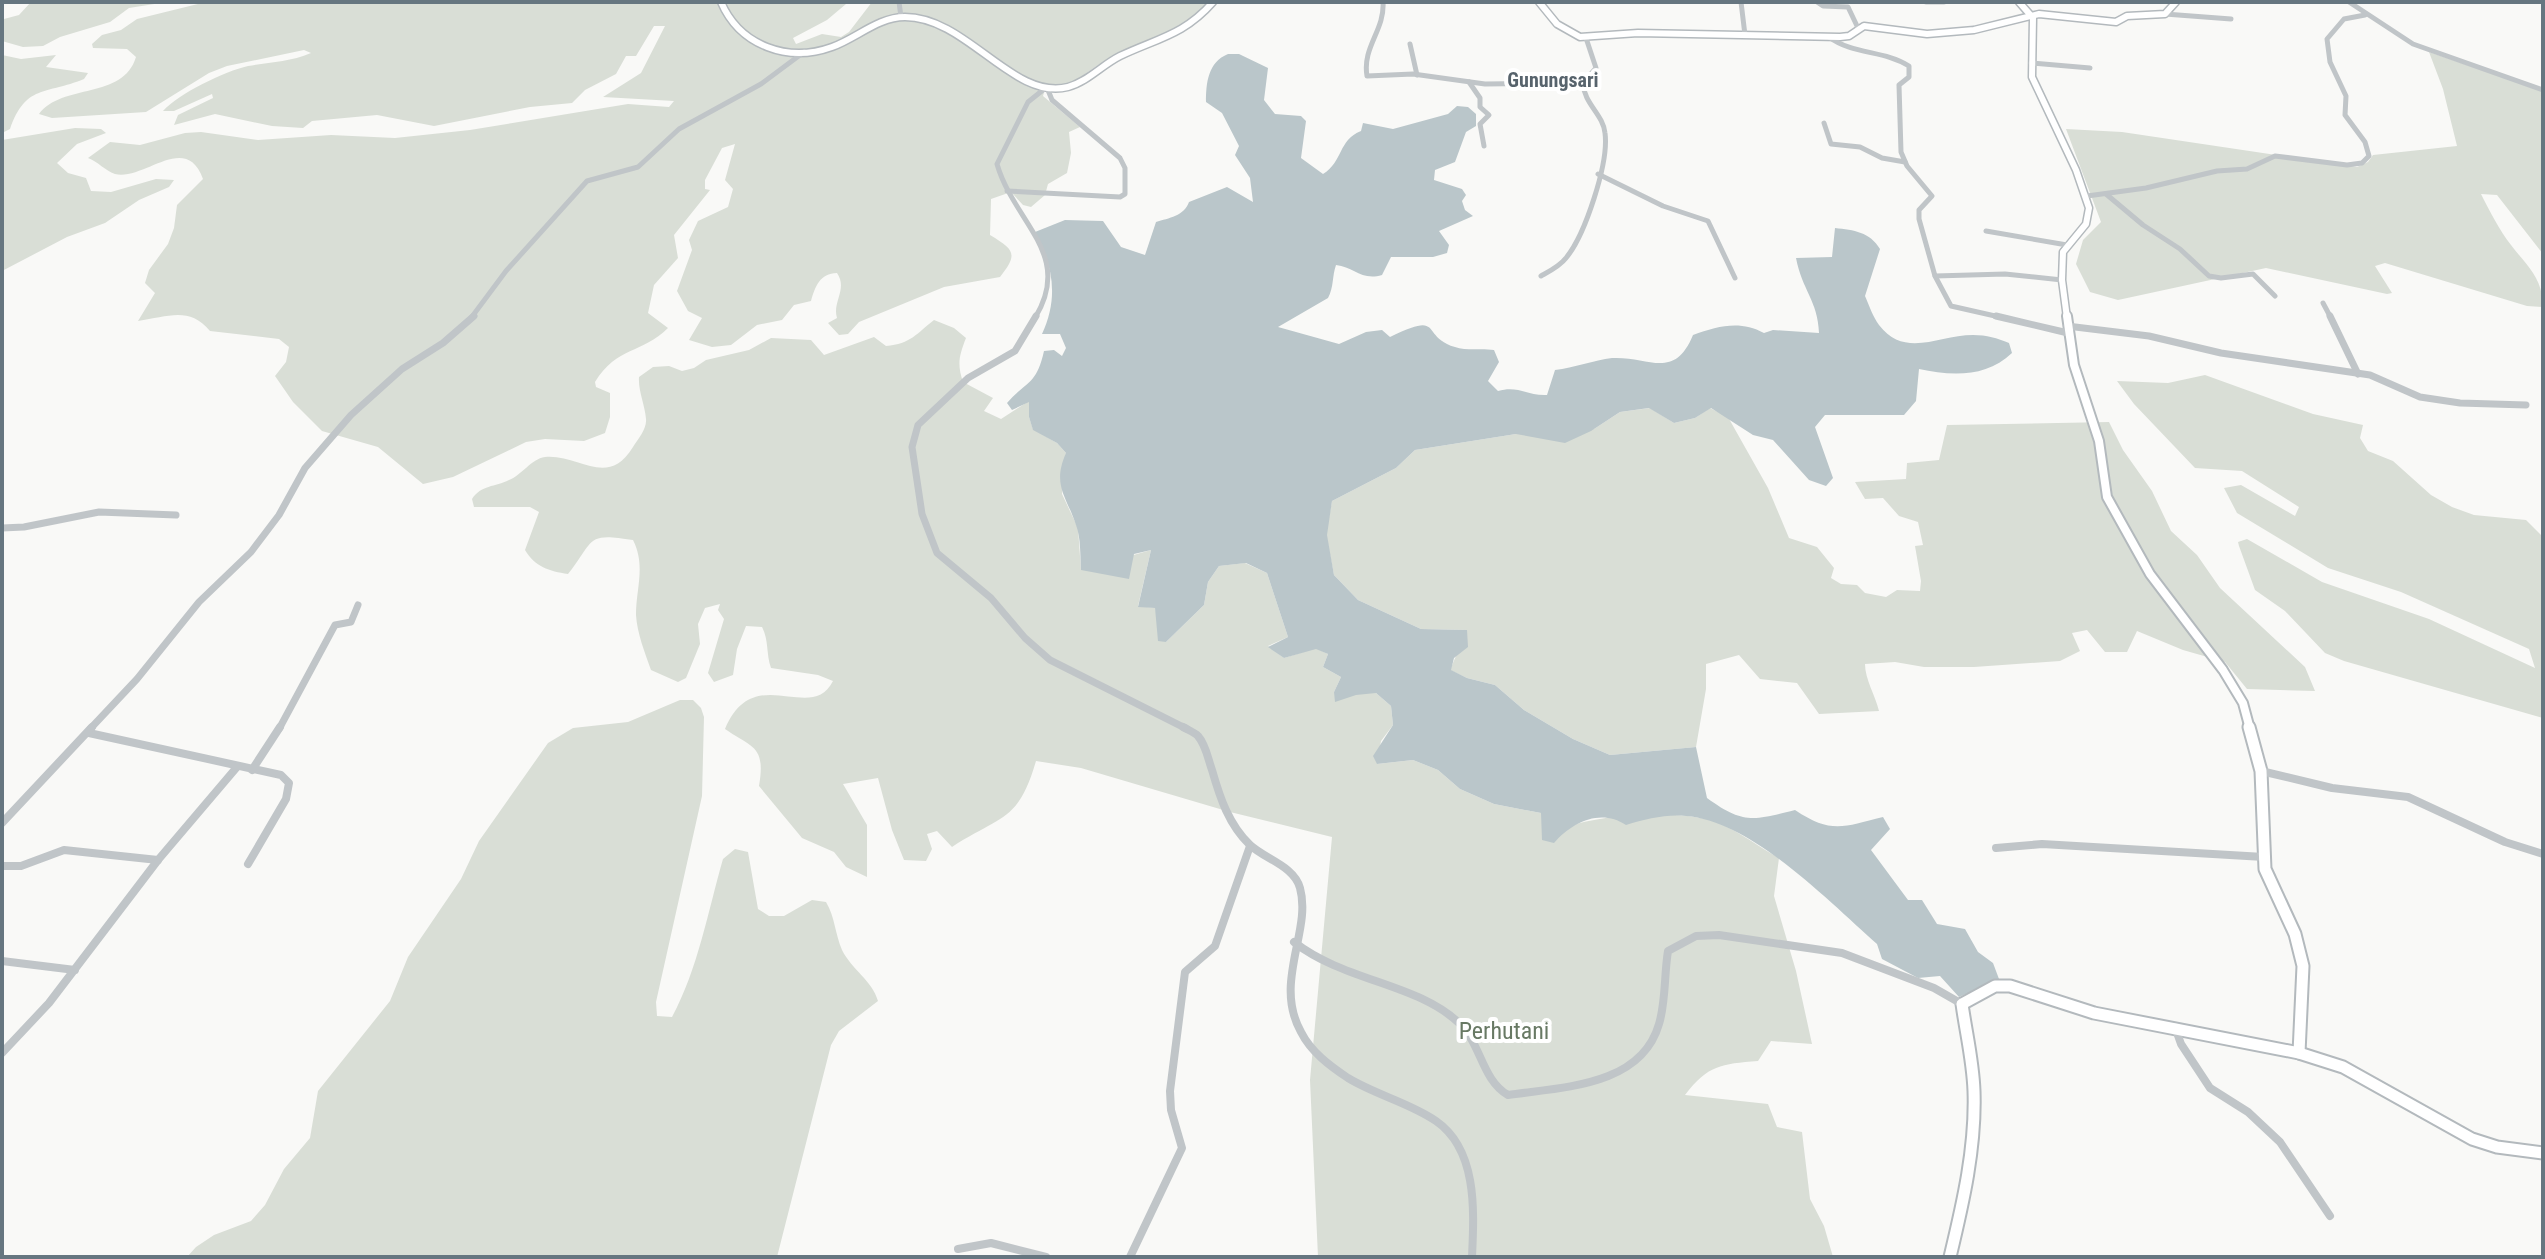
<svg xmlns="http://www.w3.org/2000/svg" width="2545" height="1259" viewBox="0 0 2545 1259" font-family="'Roboto Condensed',sans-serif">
<rect width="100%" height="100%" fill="#f9f9f7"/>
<g fill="#d9ded6">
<path d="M31,2H167L129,8L110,22L60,37L43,46L23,47L2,41L4,19L19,15Z"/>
<path d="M206,2L846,4L827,20L793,38L796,44L822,34L841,37L849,32L872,2H1209L1193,21L1098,65L1069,85L1045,89L1043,96L1080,127L1069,132L1071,153L1067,173L1048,184L1045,195L1031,207L1023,205L1011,192L991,199L990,235C1015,250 1018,254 1000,277L944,287L859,322L848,334L839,335L828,323L837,318C832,302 848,289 837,273C820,273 815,287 811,301L794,305L782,320L757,325L731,345L712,347L689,340L702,318L688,311L677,291L692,250L689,240L698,221L728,207L733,189L725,180L735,144L722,148L705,180V189L710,190L674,235L678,258L654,285L648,313L668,328C642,354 617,346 595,382L596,387L610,393V417L605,433L584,441L545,439L526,442L453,477L423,484L378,447L322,431L293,402L275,376L286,362L289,347L279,339L210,331C189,306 168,317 138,321L155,293L145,283L149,270L168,244L174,228L177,205L203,179C186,131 144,181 115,174C107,172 97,161 88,158L110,142L140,145L185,133L201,132L258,140L331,135L395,138L470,130L628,104L669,107L674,101L603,97L641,73L665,26H654L636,56H626L616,74L585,90L572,103L530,107L434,126L377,115L312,121L303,128L272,126L215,114L174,125L178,115L213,98L212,94L174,111H163C178,94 225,71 248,66C269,62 290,62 311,53L304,50L227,66L209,73L146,112L52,118L39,114C62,83 123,100 136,57L127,49L93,48L92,44L102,35L121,30L137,19Z"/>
<path d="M2429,52L2543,91V254L2497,195L2481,194C2489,210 2500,231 2511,245C2527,266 2543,278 2543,307L2527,306L2385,263L2375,266L2392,293L2387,294L2266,268L2118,300L2090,292L2076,264L2083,240L2101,222L2066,129L2122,132L2357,167L2368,162L2373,155L2457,146L2443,89Z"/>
<path d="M2,55L21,59L56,55L46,67L88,73L84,79C45,95 26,84 10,129L2,133Z"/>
<path d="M75,128L101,129L106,133L77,144L57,163L68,173L86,178L91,191L111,192L156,179L174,180L169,187L139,200L105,223L67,237L2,271V140Z"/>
<path d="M934,320L954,328L966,338C959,356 957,364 963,382L993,398L984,411L1001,419L1029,401V417L1033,429L1057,443L1066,453L1062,494L1078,528L1081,570L1151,550L1138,606L1155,608L1166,642L1204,605L1208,582L1219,566L1245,563L1267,573L1288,637L1268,646L1284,658L1316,648L1328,654L1323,667L1341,677L1334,692L1376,693L1391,706L1393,725L1381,741L1377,764L1413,760L1438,770L1460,789L1494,804L1541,813L1567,827C1602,814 1684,809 1719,823C1740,832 1759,847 1779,858L1774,896L1796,971L1812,1044L1771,1041L1758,1061C1721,1064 1708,1065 1685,1095L1768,1104L1777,1127L1802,1132L1810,1199L1824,1226L1833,1257H1318L1310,1080L1332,837L1230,812L1081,768L1036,761C1018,823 1001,815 952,847L937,831L927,834L932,849L926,861L904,860L892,830L878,778L843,784L867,825V877L846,867L834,852L802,838L759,786C766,745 752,748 725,729C754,660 811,725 833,681L818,675L771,668C766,654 769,640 762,627L746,626L737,649L733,675L714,682L708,673L724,619L718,610L720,604L705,608L698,624L700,644L686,678L678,682L651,670C645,653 637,633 636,615C636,588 646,566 633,540C585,532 595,540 568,574C549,571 535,567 525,550L539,512L530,507H474L472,499C481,485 495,487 509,480C522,475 531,459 545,457C580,454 607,489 633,447C638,439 647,429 646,419C645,405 638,391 639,377L653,367L669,366L682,371L694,368L706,360L749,350L771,338L811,340L824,355L874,337L886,346C911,344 917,333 934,320Z"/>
<path d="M2205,375L2313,414L2363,425L2360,438L2368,451L2393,461L2431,495L2452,507L2474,515L2526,520L2543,537V718L2344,661L2325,653L2285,611L2255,590L2239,546L2238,542L2247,539L2322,582L2429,619L2535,668L2529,649L2401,592L2328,568L2237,513L2224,488L2241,485L2295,516L2299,507L2242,471L2195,468L2134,404L2117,381L2168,383Z"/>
<path d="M1650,408L1674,423L1695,418L1710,408L1728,417L1768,488L1789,538L1817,547L1834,568L1831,578L1841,584L1857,585L1865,593L1886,597L1897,590L1920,591L1921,581L1915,546L1923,545L1918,522L1899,516L1883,498L1865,499L1855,482L1906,479L1907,463L1939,460L1947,425L2109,422L2123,450L2152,491L2171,531L2197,555L2220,588L2305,667L2315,691L2247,689L2225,662L2183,650L2137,631L2127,652H2105L2087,630L2072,633L2080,651L2060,661L1974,667H1924L1895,662L1865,664C1865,679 1875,695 1879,711L1819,714L1797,683L1760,679L1739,655L1706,664V689L1696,747L1610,755L1573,739L1524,710L1495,685L1467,678L1450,670L1467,630L1421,629L1358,600L1334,575L1326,534L1332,501L1396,468L1415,450L1516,434L1594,429L1620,412Z"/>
<path d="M680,700H693L701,708L704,717L702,796L656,1002L657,1016L672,1017C698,969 708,911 723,859L735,849L748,852L758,909L769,916H784L812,900L826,902C835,917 835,934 842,950C852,970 872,980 878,1001L839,1031L831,1045L777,1257H187L196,1247L214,1235L251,1221L265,1205L284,1169L310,1138L318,1091L390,1001L408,957L461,879L479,841L548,743L573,728L628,722Z"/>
</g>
<path fill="#bac6ca" d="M1228,54H1239L1268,68L1264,100L1275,114L1301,116L1306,121L1301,158L1323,174C1343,162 1338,140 1361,131L1363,123L1393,129L1448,114L1457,106L1468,107L1476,114V126L1466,132L1455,162L1435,170L1434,180L1462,189L1466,195L1462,201L1465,210L1473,216L1439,231L1449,245L1447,253L1433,257H1391L1382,275C1361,281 1354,267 1336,265C1332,276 1334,287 1328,298L1278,327L1339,344L1366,332L1382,330L1390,337C1445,310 1419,336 1455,347C1466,351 1482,348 1494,350L1499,362L1488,381L1498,391C1518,385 1528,396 1547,395L1555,370C1574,368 1594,360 1612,358C1649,356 1674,381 1693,335C1718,326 1740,320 1764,333L1773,330L1819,333C1818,301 1802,290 1796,258L1832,257L1835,228C1854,230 1870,232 1880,249L1865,296C1869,305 1873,317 1879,325C1905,359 1939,335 1973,335C1987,335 1997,338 2009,343L2012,353C1986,378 1951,376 1919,369L1916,401L1904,415H1825L1815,427L1833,478L1826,486L1809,480L1773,440L1753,435L1711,408L1695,418L1674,423L1649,408L1620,412L1591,431L1565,443L1516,434L1415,450L1396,468L1332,501L1327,535L1334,575L1358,600L1421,629L1467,630L1468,647L1454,658L1451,670L1467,678L1495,685L1524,710L1573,739L1610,755L1696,747L1707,798C1744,825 1754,820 1795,810C1831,834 1843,827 1883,817L1890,829L1871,850L1908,900H1922L1937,924L1965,929L1978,952L1993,963L1999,979L1959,997L1940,976L1918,978L1882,959L1877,944C1829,902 1752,821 1686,816C1666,814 1646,819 1626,825C1601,808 1572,822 1554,843L1542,840L1541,813L1494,804L1460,789L1438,770L1413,760L1377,764L1373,756L1393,725L1391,706L1376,693L1356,695L1335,702L1334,692L1341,677L1323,667L1328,654L1316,649L1284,658L1268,647L1288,637L1267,573L1246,563L1219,566L1208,582L1204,605L1166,642L1158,641L1155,608L1138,607L1151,550L1134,554L1129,579L1081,570C1080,556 1081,538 1076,525C1066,495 1052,485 1066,453L1057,443L1033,430L1029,417V402L1012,410L1007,403C1027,380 1036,386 1044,351L1054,350L1062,356L1066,348L1060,334H1042C1059,297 1053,266 1035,232L1065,220L1103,221L1121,247L1145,255L1156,222C1169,218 1184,216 1189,202L1227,187L1253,202L1250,178L1235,155L1239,146L1222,113L1206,102C1206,83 1208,62 1228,54Z"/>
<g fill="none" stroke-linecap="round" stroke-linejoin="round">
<g stroke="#b3b9bd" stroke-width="9">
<g id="secondary-far2">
<path d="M721,2C740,46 788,63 832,47C857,38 878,17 905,17C967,17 1013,101 1068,87C1087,82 1102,65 1120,56C1158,38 1184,35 1213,2"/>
<path d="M1539,2L1557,24L1580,37L1638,33L1840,37L1849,36L1864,26L1927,34L1974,30L2039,14L2116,22L2127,16L2165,14L2176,2"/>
<path d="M2019,2L2033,18L2032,77L2076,170L2089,208L2086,224L2063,252L2062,280L2067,318"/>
</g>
</g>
<g stroke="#b3b9bd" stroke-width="12">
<path id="secondary-far1" d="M2067,316L2074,365L2099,441L2107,497L2150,574L2223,670L2243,703L2250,729"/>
</g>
<g stroke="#b3b9bd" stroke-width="15">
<g id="secondary">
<path d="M2249,727L2261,771L2265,869L2295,934L2303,966L2299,1053"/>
<path d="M1950,1257C1963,1203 1976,1147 1974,1091C1973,1061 1966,1033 1962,1004L1995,986H2010L2094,1013L2299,1053L2343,1067L2472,1139L2497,1147L2543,1153"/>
</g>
</g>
<g stroke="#c0c5c8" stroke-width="5">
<path d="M899,2L901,17"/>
<path d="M1383,2C1385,30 1362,47 1367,76L1413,74L1485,84L1583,83"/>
<path d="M1741,2L1745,35"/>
<path d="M1817,2L1823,6L1848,7L1858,28"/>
<path d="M1926,2H1944"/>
<path d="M2349,2L2413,44L2543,90"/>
<path d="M2165,14L2231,19"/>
<path d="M1829,37C1853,55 1884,50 1909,66V77L1899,85L1901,152L1907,166L1932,196L1919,210V219L1935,276L1951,306L2004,318"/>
<path d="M1410,44L1417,75"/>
<path d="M2031,63L2090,68"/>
<path d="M1469,82L1480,98V107L1489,115L1480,124L1484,146"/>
<path d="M1824,123L1831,144L1860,147L1882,158L1905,162"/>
<path d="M1598,174L1663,206L1708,221L1735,278"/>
<path d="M1007,191L1120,197L1125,194V168L1120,158L1052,100L1048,90"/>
<path d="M2106,194L2143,225L2180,249L2209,276L2221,278L2253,274L2275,296"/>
<path d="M2087,196L2146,188L2217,171L2247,169L2275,156L2347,165L2362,163L2369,156L2365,142L2345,115L2346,96L2330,62L2327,39L2344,19L2365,15"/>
<path d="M1986,231L2067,245"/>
<path d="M1541,276C1550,271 1560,266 1566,258C1585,235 1609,163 1605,133C1603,114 1584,104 1583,83L1596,68L1586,38"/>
<path d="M1935,276L2005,274L2062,280"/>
<path d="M2323,303L2331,318"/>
<path d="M471,318L506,271L587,181L638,167L679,129L761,84L804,52"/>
<path d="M1035,318C1074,254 1014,223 997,164L1028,102L1043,90"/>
</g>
<g stroke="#c0c5c8" stroke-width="7">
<path d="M1036,316L1015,351L968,378L918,425L912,447L922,514L937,553L991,598L1025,638L1050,660L1187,729"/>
<path d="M1996,316L2068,333"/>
<path d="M2330,316L2358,374"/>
<path d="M2067,326L2149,336L2221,353L2370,375L2420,397L2460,403L2526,405"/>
<path d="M2,528L24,527L99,512L176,515"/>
<path d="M90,729L137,679L199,602L251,552L279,515L305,468L351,415L402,369L443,343L474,316"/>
<path d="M279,729L335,625L351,622L358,605"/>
</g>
<g stroke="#c0c5c8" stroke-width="8">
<path d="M1183,727C1188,730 1194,732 1198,736C1206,745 1208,759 1212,770C1220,798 1229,825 1250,845C1265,859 1294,866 1300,888C1312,931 1273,982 1301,1032C1311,1052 1330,1066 1348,1078C1376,1095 1410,1103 1436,1121C1478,1150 1474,1212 1472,1257"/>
<path d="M89,733L281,775L289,783L286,799L248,864"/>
<path d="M252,770L280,727"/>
<path d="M2261,771L2332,788L2408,797L2505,842L2543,854"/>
<path d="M2,823L92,727"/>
<path d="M1996,848L2042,844L2264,857"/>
<path d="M2,866H21L64,850L158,860"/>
<path d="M1294,942C1345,982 1418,983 1460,1024C1481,1044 1482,1080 1508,1095C1561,1087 1641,1087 1659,1024C1666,1001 1664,975 1668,951L1696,936L1719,935L1842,953L1934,988L1962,1004"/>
<path d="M2,961L75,970"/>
<path d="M2175,1027L2181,1044L2210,1088L2248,1112L2280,1142L2330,1216"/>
<path d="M2,1053L49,1003L158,860L237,767"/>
<path d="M958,1249L991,1243L1046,1257"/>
<path d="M1130,1257L1182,1148L1171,1110L1170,1091L1185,972L1215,946L1250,846"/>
</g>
<use href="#secondary-far2" stroke="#fff" stroke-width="6"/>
<use href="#secondary-far1" stroke="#fff" stroke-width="8"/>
<use href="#secondary" stroke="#fff" stroke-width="11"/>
</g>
<g text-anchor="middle" stroke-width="8" stroke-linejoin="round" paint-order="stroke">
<g font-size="20" font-weight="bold" fill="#57636c" stroke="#fff">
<text x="1553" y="87">Gunungsari</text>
</g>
<g font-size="24" fill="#687964" stroke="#fff">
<text x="1504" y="1039">Perhutani</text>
</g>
</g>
<rect width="2545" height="1259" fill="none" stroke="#667680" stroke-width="8"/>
</svg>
